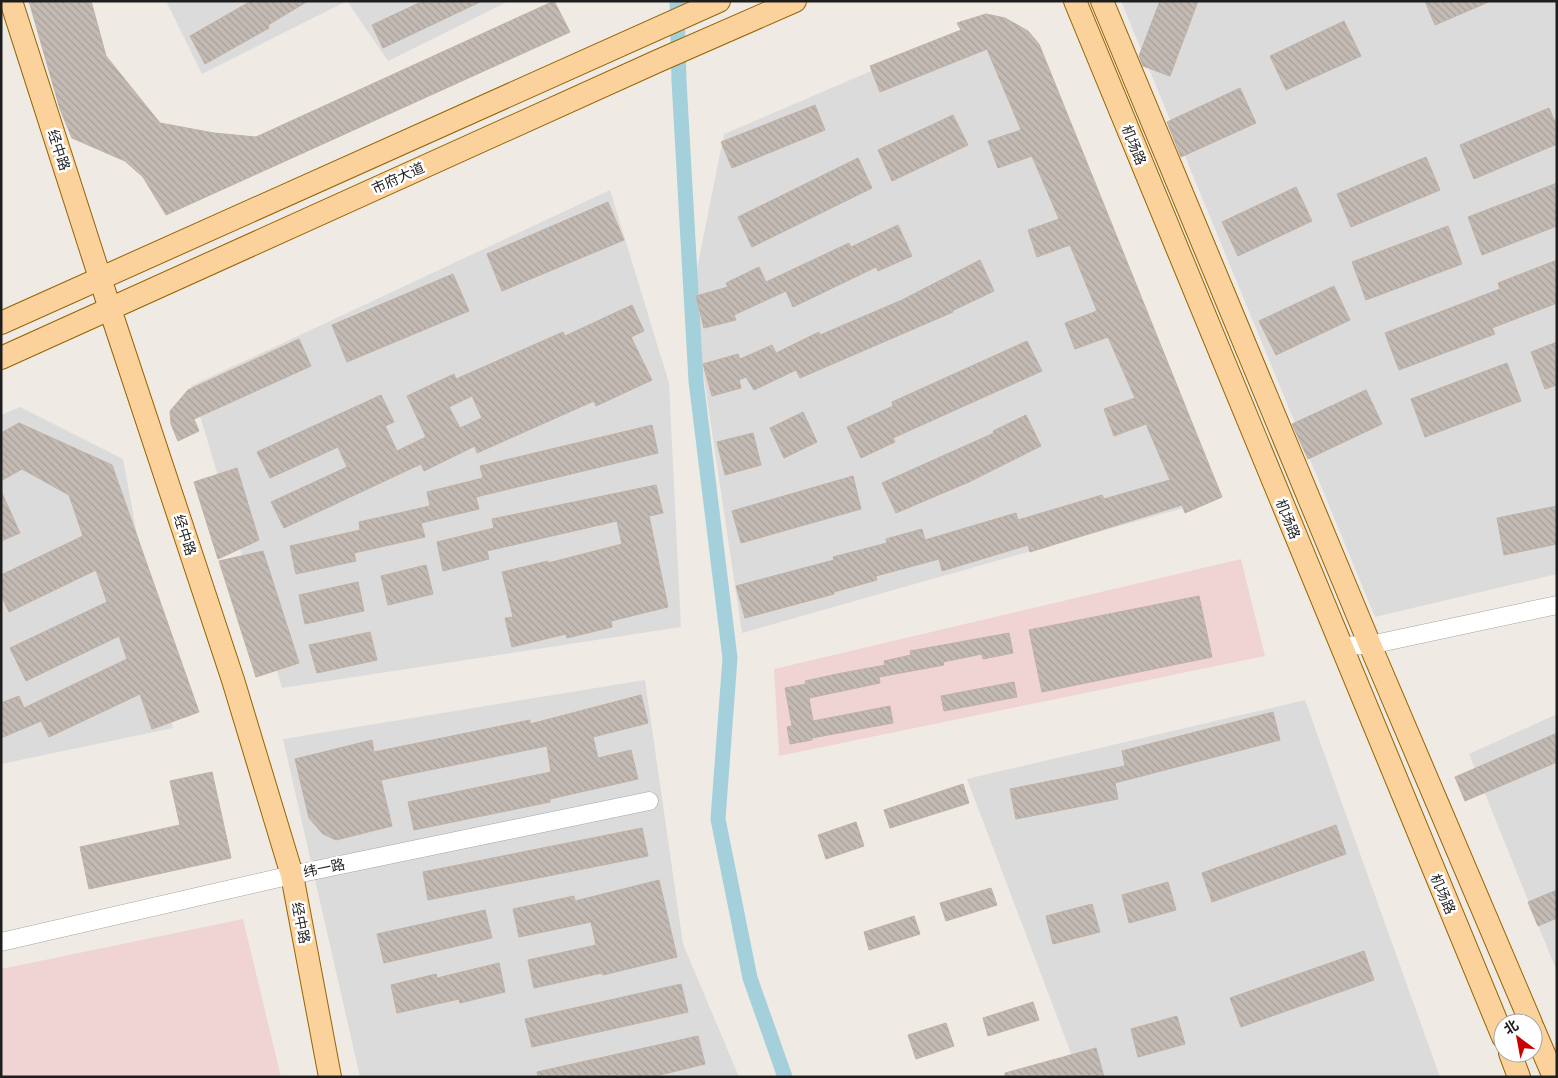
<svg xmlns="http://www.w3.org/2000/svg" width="1558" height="1078" viewBox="0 0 1558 1078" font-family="Quicksand,'Noto Sans SC',sans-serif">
<defs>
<pattern id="building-back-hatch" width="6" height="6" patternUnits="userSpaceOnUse" patternTransform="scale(1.25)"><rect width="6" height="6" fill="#c3bab3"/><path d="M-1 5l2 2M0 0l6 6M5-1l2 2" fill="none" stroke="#a79f9a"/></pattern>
</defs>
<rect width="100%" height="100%" fill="#efebe4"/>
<g fill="#dcdbdb">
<path d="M166,1H347L202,74Z"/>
<path d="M347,1H509L388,61Z"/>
<path d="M1121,1H1557V574L1375,617Z"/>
<path d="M981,24L1215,499L742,633L701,358L694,284L724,134Z"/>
<path d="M610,190L669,383L681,627L282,688L191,386Z"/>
<path d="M20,407L123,459L173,728L1,764V415Z"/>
<path d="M645,680L683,944L739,1077H360L283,739Z"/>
<path d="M1305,700L1440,1077H1080L967,779Z"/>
<path d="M1557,714V972L1469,754Z"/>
</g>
<g fill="#f0d4d3">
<path d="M1241,559L1265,656L779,756L774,669Z"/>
<path d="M243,919L281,1077H1V969Z"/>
</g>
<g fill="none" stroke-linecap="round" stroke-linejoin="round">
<path stroke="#a4d0dc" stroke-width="15" d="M677,1L679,81L696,381L730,658L718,819L750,978L785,1077"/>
</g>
<g fill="url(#building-back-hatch)" stroke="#c0b1a6" fill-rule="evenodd">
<path d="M29,1H91L106,56L160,123L214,133L256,137L554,1L570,32L166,215L143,177L125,161L72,138L60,109Z"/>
<path d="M251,1H308L268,25L269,28L205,64L190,36Z"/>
<path d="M423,1H482L383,48L372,25Z"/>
<path d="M1160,1H1198L1170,76L1143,66L1139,56Z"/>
<path d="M1425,1H1491L1435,25Z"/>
<path d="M986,14L1005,18L1028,31L1039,44L1222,497L1185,513L1182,505L1030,552L1028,545L942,571L939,559L876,576L877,580L834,592V594L745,618L736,586L834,560L833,557L887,543L886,539L922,529L925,540L1016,513L1018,520L1102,495L1104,499L1170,480L1146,424L1114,436L1104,409L1135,398L1108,337L1075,349L1065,323L1097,311L1070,245L1037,257L1028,230L1059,219L1032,156L998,168L988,141L1021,130L987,49L880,92L870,66L961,30L957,23Z"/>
<path d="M1344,21L1361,56L1286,90L1270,56Z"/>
<path d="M1240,88L1256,123L1181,157L1167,122Z"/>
<path d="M815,105L825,130L732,168L721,142Z"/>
<path d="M1549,108L1557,126V144L1474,179L1460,145Z"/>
<path d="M953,115L968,145L892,181L878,150Z"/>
<path d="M1426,157L1440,190L1351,227L1337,194Z"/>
<path d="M858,158L872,188L752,247L738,217Z"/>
<path d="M1557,183V226L1482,255L1468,217Z"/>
<path d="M1296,187L1312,221L1238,256L1222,222Z"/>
<path d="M608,202L624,240L502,291L487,254Z"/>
<path d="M898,225L912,256L878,271L876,267L793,307L786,291L734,315L736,320L704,328L696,296L728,287L726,283L759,267L766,282L849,243L851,247Z"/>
<path d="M1448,226L1462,264L1366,300L1352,262Z"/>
<path d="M980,260L994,291L952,311L953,312L800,378L796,370L754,390L746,377L739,380L741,388L712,396L703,364L738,354L740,359L772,345L776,353L819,332L820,335L902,300Z"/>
<path d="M1557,260V303L1492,328L1495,334L1399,370L1385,333L1500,289L1498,283Z"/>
<path d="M453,274L469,311L347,362L332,325Z"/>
<path d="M1334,286L1350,320L1276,355L1259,321Z"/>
<path d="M632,305L644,331L631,337L652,380L596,406L594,401L477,453L475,446L424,471L421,464L284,528L271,502L347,467L338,447L270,478L257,452L381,395L394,422L385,426L397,451L426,437L407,396L454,374L456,379L563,332L565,336ZM472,396L482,418L460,428L449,407Z"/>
<path d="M299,339L311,366L194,419L199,431L178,441L171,424L170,411L188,390Z"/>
<path d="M1027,341L1042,371L893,438L895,442L861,458L847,427L893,406L892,402Z"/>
<path d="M1557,342V385L1545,389L1531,352Z"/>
<path d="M1507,363L1521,401L1425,437L1411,399Z"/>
<path d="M1366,390L1382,424L1308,459L1292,424Z"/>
<path d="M803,412L817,442L784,458L770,428Z"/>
<path d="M1026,415L1041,446L969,482L896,513L882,483L994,433L993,431Z"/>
<path d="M19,423L112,465L199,712L152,729L140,694L49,737L41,721L1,738V703L19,696L24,708L127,659L119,636L26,681L10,648L107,602L96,570L9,612L1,595V575L83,536L69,495L22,469L1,481V433Z"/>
<path d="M652,425L658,453L476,497L479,509L421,523L425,537L354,553L356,561L296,574L290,546L360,530L359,522L430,506L427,492L483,478L480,466Z"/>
<path d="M753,433L761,465L725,475L717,442Z"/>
<path d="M237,468L259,540L218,559L194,482Z"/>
<path d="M853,476L861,509L741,543L732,511Z"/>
<path d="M656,485L663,513L649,516L668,607L611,621L612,627L567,638L566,634L512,647L505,618L513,617L502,572L548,561V563L622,544L617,521L487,551L489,559L443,571L437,542L494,528L492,519Z"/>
<path d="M1,491L20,533L1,541Z"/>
<path d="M1557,506V544L1504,555L1497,518Z"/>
<path d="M263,551L299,663L256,677L219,561Z"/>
<path d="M426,565L433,594L388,605L381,576Z"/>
<path d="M358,582L364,611L305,624L299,595Z"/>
<path d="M1199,596L1212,657L1042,692L1029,630Z"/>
<path d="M370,632L377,660L317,673L309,645Z"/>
<path d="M1009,633L1013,653L983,659L982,654L943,662L944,665L879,677L880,683L809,698L813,721L890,706L893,723L812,738V740L790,744L787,727L792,726L785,688L806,684L805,681L837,674L885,665L884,661L911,655L910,651Z"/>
<path d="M1014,682L1017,697L944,711L941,696Z"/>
<path d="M641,695L648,723L593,737L598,758L631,750L638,779L550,799V802L414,830L408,802L551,772L547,746L381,780L392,826L336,840L323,834L309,818L295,759L372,740L374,752L530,720V724Z"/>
<path d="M1273,712L1280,740L1115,783L1118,799L1016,819L1010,789L1125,766L1122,751Z"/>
<path d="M1557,733V762L1465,801L1455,777Z"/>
<path d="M212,772L231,858L89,889L80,847L180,825L170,781Z"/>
<path d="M963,784L969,803L890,828L884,810Z"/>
<path d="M856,822L864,846L826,859L818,835Z"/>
<path d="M1336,825L1346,854L1212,902L1202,873Z"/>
<path d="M642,828L648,856L428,900L423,872Z"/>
<path d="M659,880L677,957L603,975L602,973L534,988L528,960L596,945L591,922L519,937L513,909L574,896L575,901Z"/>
<path d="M1168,882L1176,910L1129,923L1122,895Z"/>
<path d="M991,888L997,905L946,921L940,903Z"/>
<path d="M1557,890V918L1538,926L1528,902Z"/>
<path d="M1092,904L1100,932L1053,944L1046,916Z"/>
<path d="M485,910L492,938L384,963L377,934Z"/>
<path d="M914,916L920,934L869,950L864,932Z"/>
<path d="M1364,951L1374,980L1241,1027L1230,998Z"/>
<path d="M499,963L505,992L460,1003L459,999L397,1013L391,985L436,974L437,978Z"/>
<path d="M681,984L688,1012L532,1047L525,1019Z"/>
<path d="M1033,1002L1039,1020L988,1036L983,1018Z"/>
<path d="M1177,1016L1185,1044L1138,1057L1131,1029Z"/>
<path d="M946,1023L954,1046L916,1059L908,1035Z"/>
<path d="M698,1036L705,1064L652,1077H538L537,1072Z"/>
<path d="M1096,1048L1104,1077H1005V1073Z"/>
</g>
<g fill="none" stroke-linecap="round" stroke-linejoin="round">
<g stroke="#a5a5a5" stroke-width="19">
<g id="minor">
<path d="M1340,646L1370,645L1557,605"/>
<path d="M1,942L292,875L649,801"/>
</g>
</g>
<g stroke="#966401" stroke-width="24">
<g id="major">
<path d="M11,1L110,309L233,680L292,875L330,1077"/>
<path d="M1075,1L1503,1037"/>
<path d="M1102,1L1370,645L1531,1023"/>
<path d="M1,323L719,1"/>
<path d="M1,358L658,61L795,1"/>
<path d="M1533,1028L1554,1077"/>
<path d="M1510,1053L1519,1077"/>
</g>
</g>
<use href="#minor" stroke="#fff" stroke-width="18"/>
<use href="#major" stroke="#fbd19c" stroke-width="22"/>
</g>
<g text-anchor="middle" stroke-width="5" stroke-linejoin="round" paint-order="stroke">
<g font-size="14" fill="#1e1e1e" stroke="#fff">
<text transform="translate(1134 145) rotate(68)" y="5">机场路</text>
<text transform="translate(59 150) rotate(72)" y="5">经中路</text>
<text transform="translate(398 178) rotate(-24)" y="5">市府大道</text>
<text transform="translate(1288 519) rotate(68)" y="5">机场路</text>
<text transform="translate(185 535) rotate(72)" y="5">经中路</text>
<text transform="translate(324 868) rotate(-12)" y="5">纬一路</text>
<text transform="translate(1443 894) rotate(67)" y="5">机场路</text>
<text transform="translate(301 923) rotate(79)" y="5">经中路</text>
</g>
</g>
<rect width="1558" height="1078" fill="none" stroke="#1e1e1e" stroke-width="5"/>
<g transform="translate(1518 1038) rotate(328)"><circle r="24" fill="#ffffff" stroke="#a5a5a5"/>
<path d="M0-4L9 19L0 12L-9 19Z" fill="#ca0103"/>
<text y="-8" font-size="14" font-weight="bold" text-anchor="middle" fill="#1e1e1e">北</text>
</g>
</svg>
